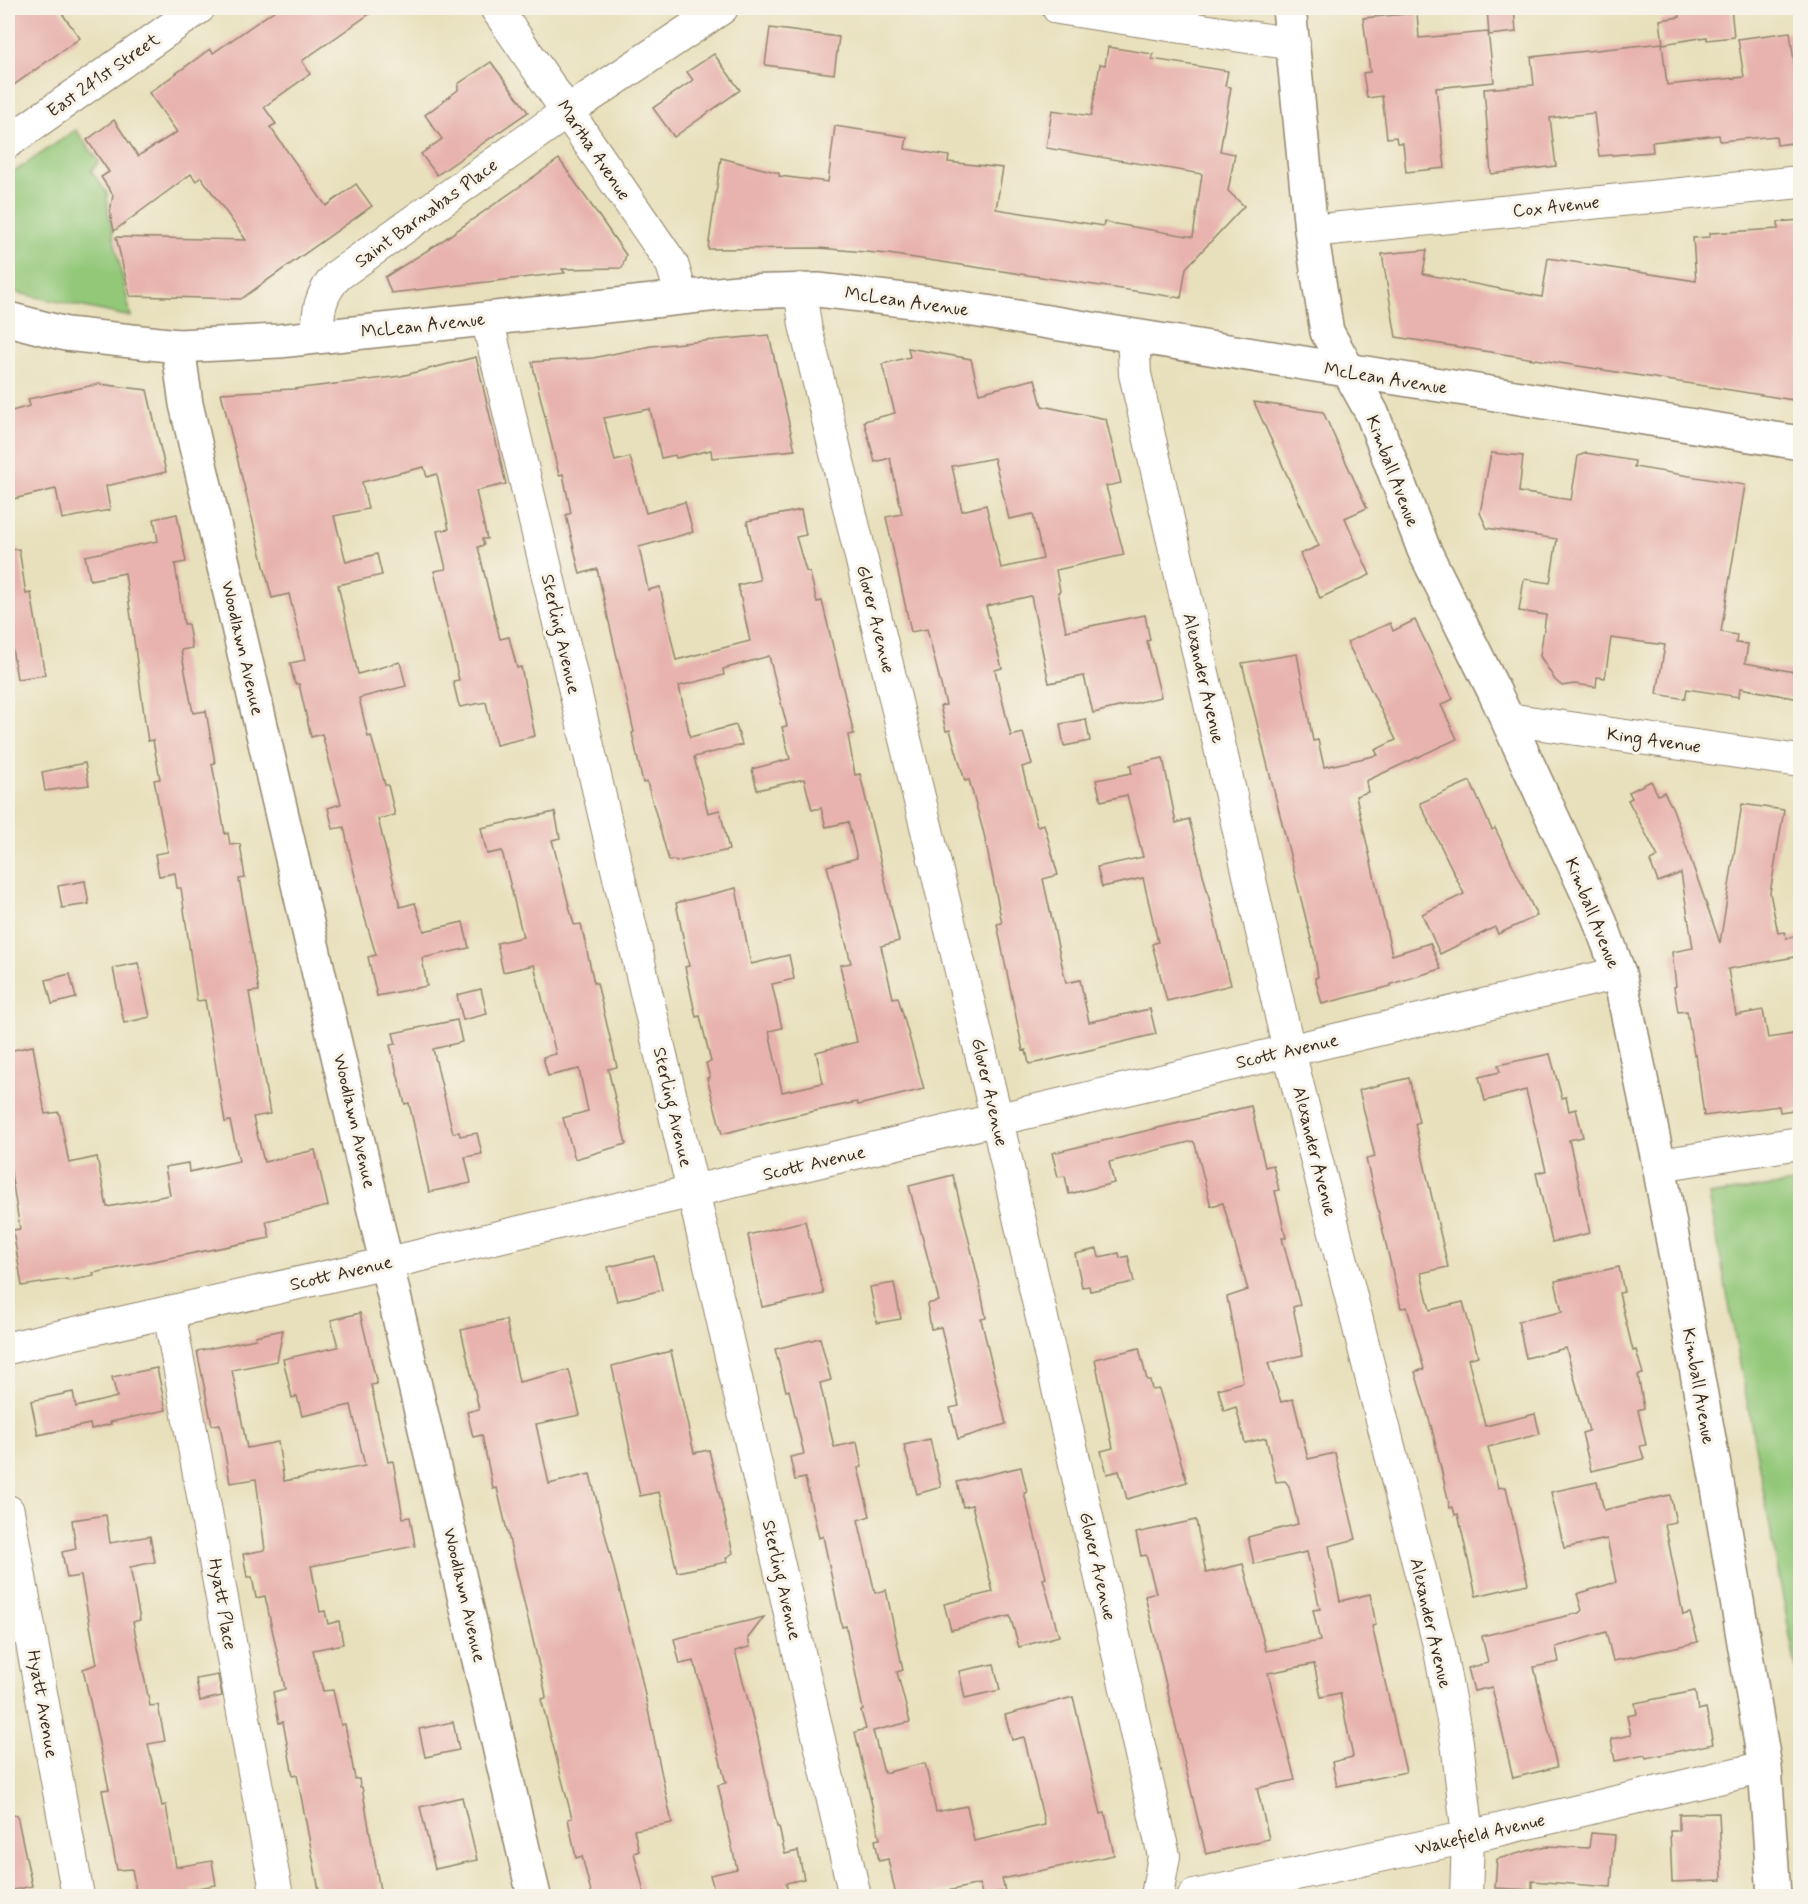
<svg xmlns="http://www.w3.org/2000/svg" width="1808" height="1904" viewBox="0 0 1808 1904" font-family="Mynerve,sans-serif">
<rect width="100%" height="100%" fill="#f7f3e8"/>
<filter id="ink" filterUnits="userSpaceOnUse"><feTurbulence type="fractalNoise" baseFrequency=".0167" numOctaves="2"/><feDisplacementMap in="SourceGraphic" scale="12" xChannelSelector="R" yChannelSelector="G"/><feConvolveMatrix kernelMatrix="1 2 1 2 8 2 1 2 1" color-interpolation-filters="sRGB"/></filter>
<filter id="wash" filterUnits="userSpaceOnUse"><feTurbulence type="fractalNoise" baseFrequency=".008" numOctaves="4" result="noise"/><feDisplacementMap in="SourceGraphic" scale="24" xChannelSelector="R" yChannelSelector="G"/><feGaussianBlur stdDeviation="1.35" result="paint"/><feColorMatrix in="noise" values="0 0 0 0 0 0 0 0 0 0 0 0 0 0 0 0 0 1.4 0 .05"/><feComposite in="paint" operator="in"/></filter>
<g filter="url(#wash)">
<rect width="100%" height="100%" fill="#e8e0bc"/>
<g fill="#93c879" stroke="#67794c" stroke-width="1.5">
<path d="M76,130L99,162L91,171L107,193L108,211L131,317L8,291V176Z"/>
<path d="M1800,1182V1690L1709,1195Z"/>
</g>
<g id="blocks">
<g fill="#e8b3ae" fill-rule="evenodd">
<path d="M8,8H58L80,38L8,89Z"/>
<path d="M278,8H378L302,61L310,74L264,107L276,124L270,127L326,206L356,184L372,206L241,299L130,296L116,237L246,240L201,177L196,181L191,174L114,231L110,212L113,195L101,177L109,172L87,140L114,120L138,156L177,132L149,93L210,49L213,53Z"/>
<path d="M1487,8H1514L1516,32L1489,35Z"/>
<path d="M1679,8H1731L1734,37L1707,40V37L1663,44L1660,20L1680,17Z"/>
<path d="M1417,13L1419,38L1488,32L1494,82L1436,88L1445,168L1406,172L1403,143H1397L1396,137L1387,138L1382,96L1367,98L1363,73L1370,72L1363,18Z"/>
<path d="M770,28L839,37L834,74L765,65Z"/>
<path d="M1790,32L1796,76L1800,75V142L1777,145L1776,136L1720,141L1719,135L1652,142L1653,152L1599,156L1594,113L1550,118L1556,166L1491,174L1484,89L1534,85L1531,57L1662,43L1667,85L1744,77L1738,39Z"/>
<path d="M1108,47L1153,54L1152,59L1228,71L1225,86L1231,87L1220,151L1235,154L1228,191L1244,206L1186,268L1181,298L888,254L819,248L708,249L721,158L779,173V176L828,182L835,126L907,137L905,149L949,156L948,162L1003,168L996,209L1103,226L1104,222L1193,237L1202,174L1046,148L1052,110L1091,116L1100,64L1105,65Z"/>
<path d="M714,54L740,90L674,137L653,108L693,80L687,72Z"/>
<path d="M491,62L528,112L437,175L421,154L442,139L425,115L458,90V84Z"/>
<path d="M559,159L626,255L622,268L562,269L565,273L391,293L385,277L436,245Z"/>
<path d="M1800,220V401L1396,337L1382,254L1427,250L1423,274L1542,297L1548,258L1696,281L1693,238L1710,237V233L1778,229V222Z"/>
<path d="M769,335L795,450L712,458L711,450L676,458L675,455L661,458L650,409L604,418L615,461L630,457L646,513L685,502L693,532L639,547L648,590L660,587L676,660L750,641L738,585L760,580L747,521L801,510L806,535L796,537L806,571L810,573L817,602L822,601L854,734L848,735L855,775L860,774L899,941L881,946L893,998L898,997L924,1089L858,1105L857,1102L783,1118L722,1134L707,1078H710L706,1063L711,1062L700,1016L696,1017L685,967L689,966L676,903L736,888L751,964L789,955L794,979L772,984L782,1028L769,1031L782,1092L823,1083L816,1052L857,1042L840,965L851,963L827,866L857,858L848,822L826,827L821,808L812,810L804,779L757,790L752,769L790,759L782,727L787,726L769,656L723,669L724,675L679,686L690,737L736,725L742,745L694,757L708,813L720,810L729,850L676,862L675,860L669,861L647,782L643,783L632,733L634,732L597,569L580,574L566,515L571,513L563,474L559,475L532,362L593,358L651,346Z"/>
<path d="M908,348L971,359L979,393L1035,379L1042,406L1106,419L1121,483L1106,486L1124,555L1056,570L1060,591L1058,592L1066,631L1145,615L1150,640L1147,641L1161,697L1093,713L1084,676L1049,683L1031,596L986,606L1002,668L995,670L1011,736L1023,733L1032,764L1022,767L1037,826L1044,824L1058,875L1043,879L1066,983L1080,980L1089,1022L1150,1009L1156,1034L1040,1062L1029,1064L1026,1050L1023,1051L997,924L1002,923L984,834L969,780L965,781L950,730L946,731L940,706L946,705L927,629L911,632L886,517L902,514L890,458L875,462L864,421L895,413L882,364L910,357ZM994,458L1009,519L1033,514L1043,559L1001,568L986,505L962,511L952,466Z"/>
<path d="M476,357L506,484L476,491L487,539H482L484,545L478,547L500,639L509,637L517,668L521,667L535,736L496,745L486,702L460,707L458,702L453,681L459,680L434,571L446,569L437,531L449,529L437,474L427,477L424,467L362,482L368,509L334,516L346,562L377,554L382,575L338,585L358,674L400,662L406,686L359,698L368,737L371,736L385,785H388L395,815L378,819L400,907L415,903L424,931L463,922L469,948L422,958L427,986L377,996L368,957L376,955L362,908L344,827L333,829L328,808L341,804L322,734L311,737L299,684H295L290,663L305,660L289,594L272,598L221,393L294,389L401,376Z"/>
<path d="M99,384L147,390L166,472L106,486L110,510L62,519L56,489L13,499L8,475V412L30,406L28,399Z"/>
<path d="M1254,402L1323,412L1367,508L1345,518L1370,575L1320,598L1300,554L1319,546Z"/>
<path d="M1491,453L1523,456L1519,492L1571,500L1578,456L1586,453L1635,461L1634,467L1745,485L1721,632L1737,635L1736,643L1748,644L1745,663L1800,673V699L1740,688L1739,697L1687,689L1685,699L1657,694L1665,645L1611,638L1605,678L1597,677L1596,687L1574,684L1562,686L1555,680L1540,656L1546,615L1519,611L1524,579L1550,583L1557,539L1487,528L1480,513Z"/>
<path d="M177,514L186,562L175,564L184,624H188L192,648L181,650L193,713L206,711L215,763L212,764L225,834L228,833L230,845L240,844L245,878L239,879L259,991L249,992L270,1114L253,1117L264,1162L315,1150L328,1206L266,1221L270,1238L93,1273L94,1276L68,1281L67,1279L22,1286L13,1230L20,1229L8,1154V1051L33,1046L45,1114L59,1112L69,1163L97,1157L107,1207L170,1195L165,1167L188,1163L189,1172L239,1161L230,1121L225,1122L205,1000L197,1001L181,888H177L175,873L159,876L155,854L168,852L154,780L160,779L153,740L148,741L145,722L125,573L90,580L85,556L158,541L154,519Z"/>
<path d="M19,549L26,594L31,593L45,675L17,679L8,622V550Z"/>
<path d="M1415,620L1453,699L1441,705L1457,739L1366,781L1368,792L1356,796L1392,955L1430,943L1441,969L1391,984V986L1322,1004L1315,978L1318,977L1314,951L1242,663L1297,654L1313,741L1318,740L1324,767L1378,755L1375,750L1396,740L1347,642L1390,623L1393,631Z"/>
<path d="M1086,719L1090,741L1064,746L1060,724Z"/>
<path d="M1163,758L1176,823L1189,819L1231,985L1167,1001L1152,944L1158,942L1143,878L1102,887L1097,867L1143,857L1127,795L1101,801L1096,780L1132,773L1130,765Z"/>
<path d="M85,763L89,785L45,791L42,772Z"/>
<path d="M1470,781L1492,830L1495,828L1537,916L1498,934L1495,927L1440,954L1422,914L1464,894L1420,803Z"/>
<path d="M1651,781L1658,795L1664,792L1673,809L1720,943L1742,804L1784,810L1770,893L1778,933L1785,932L1786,938L1800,936V956L1728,969L1736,1015L1763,1010L1768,1038L1800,1033V1109L1780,1112L1779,1106L1704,1116L1696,1055H1694L1687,1011L1678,1012L1674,987L1676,986L1672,952L1693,948L1681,873L1658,882L1650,861L1658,857L1628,800L1632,798L1629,792Z"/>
<path d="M555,812L560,838L552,840L574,925L581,924L594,983H597L617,1067L608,1069L626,1144L575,1159L563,1118L588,1111L579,1069L548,1076L543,1057L556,1054L534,965L503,972L497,943L523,937L502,851L487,854L481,828Z"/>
<path d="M85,881L89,904L62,908L58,886Z"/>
<path d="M138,963L150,1017L124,1023L113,968Z"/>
<path d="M70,974L76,998L52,1004L46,980Z"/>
<path d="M481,989L487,1014L463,1020L457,995Z"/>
<path d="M457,1020L462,1042L433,1049L453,1133L459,1132L460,1136L477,1133L482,1154L465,1157L471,1183L429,1192L409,1103L405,1104L390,1045L396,1044L393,1033Z"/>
<path d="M1550,1054L1562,1098L1566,1097L1569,1111L1576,1109L1583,1137L1569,1140L1590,1233L1552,1242L1536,1173L1546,1171L1526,1090L1485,1101L1479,1077L1500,1072L1498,1065Z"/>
<path d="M1409,1078L1419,1122L1415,1124L1448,1267L1421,1273L1430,1310L1463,1302L1478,1356L1468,1359L1485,1426L1535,1414L1540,1434L1488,1447L1498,1488L1506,1487L1528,1584L1476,1596L1458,1514L1455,1515L1453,1507L1450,1508L1432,1429L1415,1372L1424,1369L1407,1307L1401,1308L1366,1159L1375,1157L1359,1090Z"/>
<path d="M1251,1106L1265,1167L1273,1165L1279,1190L1275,1191L1286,1238H1282L1300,1305L1293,1307L1303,1355L1268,1363L1281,1402L1293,1399L1308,1459L1335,1453L1356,1539L1329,1546L1340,1601L1370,1594L1376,1625L1372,1626L1406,1772L1337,1786L1332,1762L1353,1757L1340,1693L1321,1697L1314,1664L1268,1673L1295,1780L1257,1788L1269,1839L1206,1854L1145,1596L1156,1593L1146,1555L1141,1556L1136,1533L1196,1520L1206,1573L1243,1564L1266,1651L1320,1641L1313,1610L1320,1609L1307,1552L1254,1564L1248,1537L1298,1524L1289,1486L1285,1481L1276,1482L1266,1438L1245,1443L1236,1407L1224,1411L1218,1389L1243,1382L1227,1297L1248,1290L1223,1203L1211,1206L1195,1144L1193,1141L1109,1162L1114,1183L1069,1194L1065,1176L1058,1177L1052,1153Z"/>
<path d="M953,1175L979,1282L986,1318L981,1319L1006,1424L958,1439L950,1408L959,1406L941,1327L931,1329L927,1304L939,1301L909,1186Z"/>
<path d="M805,1221L824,1294L762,1307L748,1235Z"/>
<path d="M1097,1249L1099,1257L1119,1253L1120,1258L1128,1256L1134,1282L1090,1291L1089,1286L1082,1287L1075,1254Z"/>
<path d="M654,1256L662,1290L617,1301L608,1267Z"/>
<path d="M1619,1267L1624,1292L1619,1293L1633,1351L1636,1350L1643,1374L1638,1375L1644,1408L1638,1410L1646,1445L1640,1446L1644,1459L1591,1471L1582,1433L1589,1431L1566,1348L1526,1358L1518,1321L1562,1312L1555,1281Z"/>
<path d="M894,1283L901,1319L877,1323L870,1287Z"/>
<path d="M360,1313L377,1384L371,1385L388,1462L393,1461L403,1518L410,1517L415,1546L311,1566L320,1612L325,1611L328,1624L339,1621L343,1644L313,1650L323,1691L333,1690L341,1725L345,1724L355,1779H359L360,1787H362L381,1896H320L297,1775L293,1776L283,1722L279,1723L273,1692L285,1689L265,1596L256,1598L252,1577H247L243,1554L265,1550L256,1479L230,1483L220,1424L212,1425L197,1351L256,1339L255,1336L283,1330L277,1361L232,1370L247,1448L278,1442L284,1481L365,1466L351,1405L302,1416L297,1396L292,1398L283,1359L338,1347L331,1320Z"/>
<path d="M506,1320L519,1382L569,1370L580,1415L536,1424L549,1484L590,1474L639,1667L672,1823L634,1830L639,1851L634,1853L645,1896H592L582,1856L576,1858L568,1819L572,1818L541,1699L546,1698L545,1691L497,1488L493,1489L482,1435L473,1437L467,1412L479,1409L461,1330Z"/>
<path d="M820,1338L831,1380L820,1383L834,1447L857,1442L862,1467L858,1468L870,1516L858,1520L875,1593L886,1590L903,1670L897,1672L910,1722L873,1731L884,1773L925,1763L936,1812L967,1806L974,1841L1045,1825L1024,1737L1012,1740L1005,1715L1073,1697L1101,1814L1105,1813L1114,1855L1002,1879L1005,1891L982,1895L980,1884L924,1896H896L888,1859L879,1861L875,1840L880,1839L855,1732L866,1729L861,1711L863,1710L846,1626L842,1627L823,1536L819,1538L805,1478L795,1480L790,1457L804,1454L789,1390L786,1391L775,1349Z"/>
<path d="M1139,1348L1147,1380H1150L1152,1390L1159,1389L1187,1482L1127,1499L1119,1471L1107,1474L1101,1451L1113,1448L1095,1359Z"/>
<path d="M671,1351L694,1453L709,1450L733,1553L726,1558L727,1562L677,1572L659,1492L640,1496L612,1366Z"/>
<path d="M157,1368L166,1410L110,1422L111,1424L91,1429L90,1424L38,1435L31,1401L73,1392L76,1407L117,1397L112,1377Z"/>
<path d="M930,1439L941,1487L917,1494L904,1445Z"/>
<path d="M1021,1467L1027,1492L1024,1493L1046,1578L1043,1579L1059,1636L1019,1647L1010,1616L951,1630L944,1604L993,1592L972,1505L963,1507L957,1482Z"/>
<path d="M1597,1482L1604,1510L1670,1495L1676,1522L1665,1524L1683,1615L1690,1613L1698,1642L1613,1661L1606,1632L1556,1647L1559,1662L1534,1667L1557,1767L1513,1778L1492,1687L1474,1691L1468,1668L1488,1663L1482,1636L1579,1613L1582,1610L1577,1594L1616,1582L1607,1539L1564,1548L1551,1492Z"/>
<path d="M106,1515L110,1543L150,1536L155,1562L130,1567L140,1620L133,1622L150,1706L158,1705L165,1741L148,1744L162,1806L166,1805L176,1867L212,1861L216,1885L191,1889L192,1896H137L132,1869L117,1870L102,1790L109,1789L83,1669L97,1664L81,1576L67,1578L62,1552L76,1549L72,1520Z"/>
<path d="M764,1617L748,1638L750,1647L735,1651L758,1738L777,1827H779L785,1854L798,1851L804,1879L786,1883L789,1896H716L710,1875L737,1869L718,1785L726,1783L694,1661L680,1664L674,1639Z"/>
<path d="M994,1664L1000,1690L965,1698L959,1671Z"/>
<path d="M218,1675L222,1696L200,1701L196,1679Z"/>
<path d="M1695,1691L1698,1710L1706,1708L1713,1744L1646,1758L1645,1755L1615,1761L1611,1739L1631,1735L1627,1716L1637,1714L1635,1703Z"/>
<path d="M453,1722L459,1750L425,1757L419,1729Z"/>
<path d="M462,1797L477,1860L435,1869L420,1807Z"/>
<path d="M1719,1813L1722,1880L1672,1882L1670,1831H1679V1814Z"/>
<path d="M17,1815L32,1886L8,1891V1816Z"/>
<path d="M1591,1833L1615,1835L1611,1887L1532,1881V1890L1495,1888L1497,1859L1546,1846L1589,1848Z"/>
</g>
</g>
</g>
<g filter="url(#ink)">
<use href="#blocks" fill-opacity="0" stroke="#92856d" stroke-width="1.5"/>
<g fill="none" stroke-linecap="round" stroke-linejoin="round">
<g stroke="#92856d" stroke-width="34">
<g id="minor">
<path d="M496,8L672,264L682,297"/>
<path d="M1058,8L1294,44"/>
<path d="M8,142L199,8"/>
<path d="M1311,231L1800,182"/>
<path d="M800,289L805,325L997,1120L1164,1856L1157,1896"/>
<path d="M487,318L693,1191L855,1896"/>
<path d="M1133,336L1135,374L1289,1051L1439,1645L1457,1742L1468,1837L1466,1896"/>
<path d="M318,337C317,312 320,293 338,275L568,111L722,8"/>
<path d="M1507,719L1800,761"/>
<path d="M1659,1165L1800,1143"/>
<path d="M169,1312L277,1896"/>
<path d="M8,1348L388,1263L1619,973"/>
<path d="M8,1511L78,1896"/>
<path d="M1194,1896L1468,1837L1765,1767"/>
</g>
</g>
<g stroke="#92856d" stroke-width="36">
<g id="tertiary">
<path d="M1289,8L1311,231L1327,332L1372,413L1424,550L1495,693L1598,916L1619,973L1659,1165L1718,1488L1765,1767L1774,1896"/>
<path d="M8,319L66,334L178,346L279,341L737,292L818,290L930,303L1800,443"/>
<path d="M178,346L186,404L534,1896"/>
</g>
</g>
<use href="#minor" stroke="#fff" stroke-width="32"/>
<use href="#tertiary" stroke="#fff" stroke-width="33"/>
</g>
</g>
<g text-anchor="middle" stroke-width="6" stroke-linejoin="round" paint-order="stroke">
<g font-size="18" fill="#3b2a1e" stroke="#f7f3e8">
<text transform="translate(103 75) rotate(-35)" y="6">East 241st Street</text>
<text transform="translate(594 150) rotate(56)" y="6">Martha Avenue</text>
<text transform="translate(1556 206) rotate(-6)" y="6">Cox Avenue</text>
<text transform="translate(426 213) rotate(-36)" y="6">Saint Barnabas Place</text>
<text transform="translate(907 301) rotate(8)" y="6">McLean Avenue</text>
<text transform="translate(423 325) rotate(-6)" y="6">McLean Avenue</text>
<text transform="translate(1386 378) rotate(9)" y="6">McLean Avenue</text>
<text transform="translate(1393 471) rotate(69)" y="6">Kimball Avenue</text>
<text transform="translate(876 619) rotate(76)" y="6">Glover Avenue</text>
<text transform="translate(561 634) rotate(77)" y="6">Sterling Avenue</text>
<text transform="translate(243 648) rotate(77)" y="6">Woodlawn Avenue</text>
<text transform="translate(1204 678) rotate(77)" y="6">Alexander Avenue</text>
<text transform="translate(1654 740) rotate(8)" y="6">King Avenue</text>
<text transform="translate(1593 913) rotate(68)" y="6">Kimball Avenue</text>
<text transform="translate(1287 1051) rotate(-13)" y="6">Scott Avenue</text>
<text transform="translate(990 1092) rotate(77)" y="6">Glover Avenue</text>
<text transform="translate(673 1107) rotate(77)" y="6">Sterling Avenue</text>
<text transform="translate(355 1121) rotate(77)" y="6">Woodlawn Avenue</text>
<text transform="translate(1315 1151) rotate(76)" y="6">Alexander Avenue</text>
<text transform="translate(814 1163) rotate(-13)" y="6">Scott Avenue</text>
<text transform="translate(341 1273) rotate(-13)" y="6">Scott Avenue</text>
<text transform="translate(1699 1386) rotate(80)" y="6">Kimball Avenue</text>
<text transform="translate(1098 1566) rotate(77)" y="6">Glover Avenue</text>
<text transform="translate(782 1580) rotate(77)" y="6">Sterling Avenue</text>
<text transform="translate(465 1595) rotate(77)" y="6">Woodlawn Avenue</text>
<text transform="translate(223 1604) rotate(80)" y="6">Hyatt Place</text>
<text transform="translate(1431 1623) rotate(77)" y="6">Alexander Avenue</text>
<text transform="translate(43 1704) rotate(80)" y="6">Hyatt Avenue</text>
<text transform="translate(1480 1834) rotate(-13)" y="6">Wakefield Avenue</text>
</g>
</g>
<rect width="1808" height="1904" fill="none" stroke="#f7f3e8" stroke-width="30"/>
</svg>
